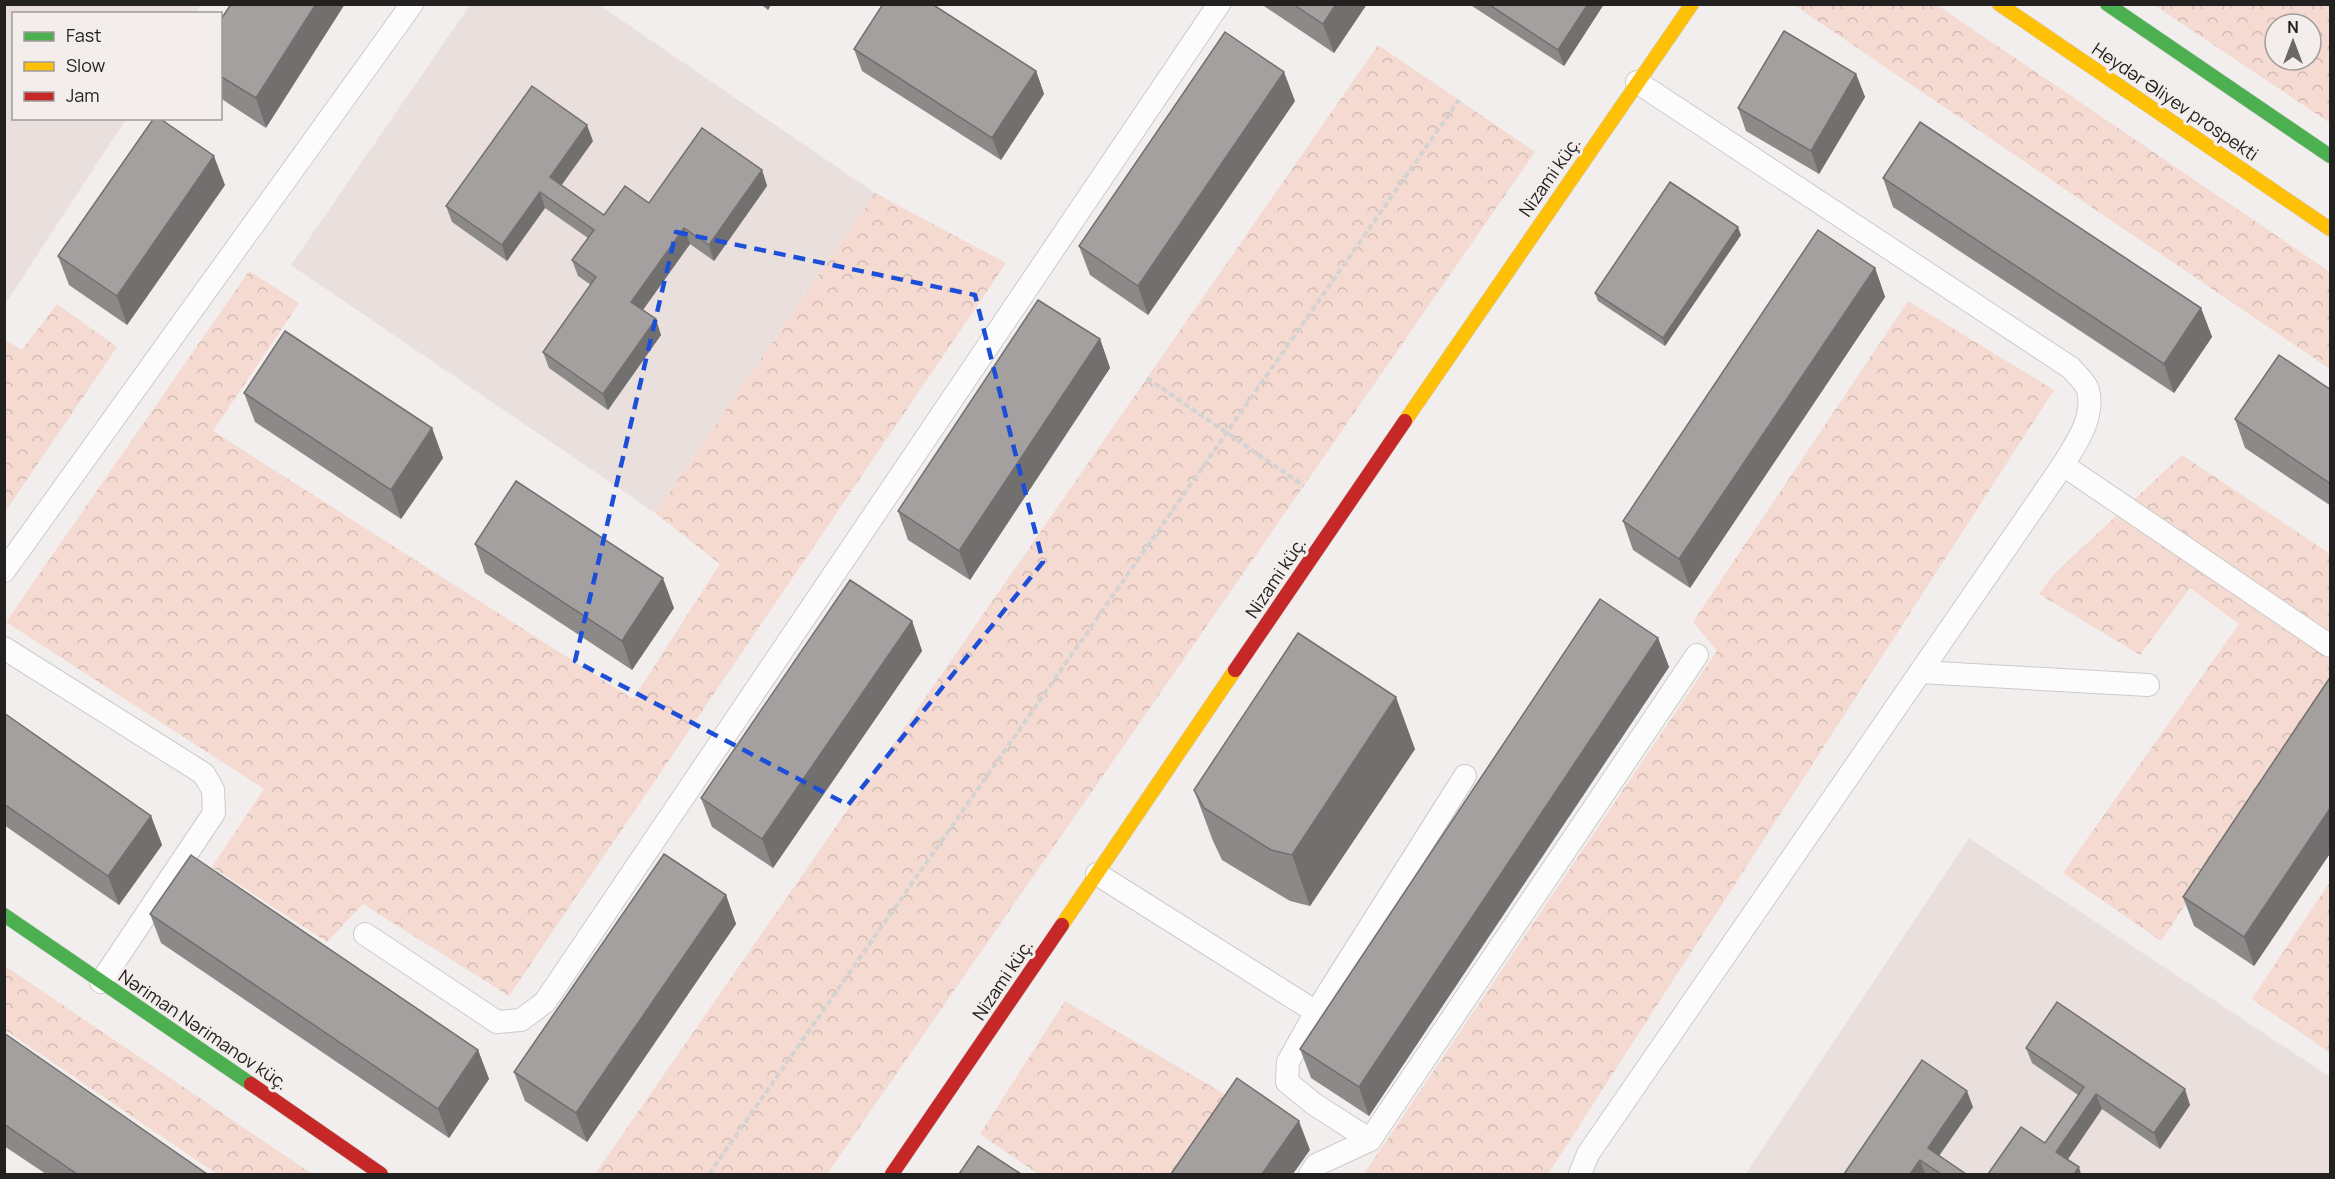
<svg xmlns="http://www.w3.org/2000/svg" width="2335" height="1179" viewBox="0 0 2335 1179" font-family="Manrope,sans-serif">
<defs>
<pattern id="forest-crowns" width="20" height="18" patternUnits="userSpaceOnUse" patternTransform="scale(1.5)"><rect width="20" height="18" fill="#f5dad1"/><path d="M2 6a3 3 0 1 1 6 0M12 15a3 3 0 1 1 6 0" fill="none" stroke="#d2bbb3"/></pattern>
</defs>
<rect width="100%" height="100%" fill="#f1eeed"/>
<g fill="#e9dfdd">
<path d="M5,4L201,5L195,14H14V118L126,119L5,304Z"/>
<path d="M470,5H599L875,193L655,513L291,265Z"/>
<path d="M1969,838L2330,1077V1174H1746Z"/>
</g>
<g fill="url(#forest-crowns)" fill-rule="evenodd">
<path d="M1794,5H1937L2330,272V369Z"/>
<path d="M2154,5H2330V123ZM2275,24H2311V60H2275Z"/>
<path d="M1378,45L1535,152L827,1174H595Z"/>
<path d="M875,193L1006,263L509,996L363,904L327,942L212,867L264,789L6,622L249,271L299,303L213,431L633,699L720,564L655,513Z"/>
<path d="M1908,301L2054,390L1548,1174H1364L1717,651L1693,622Z"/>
<path d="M57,304L117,347L5,512V340L22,350Z"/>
<path d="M2182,455L2330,554V689L2161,941L2063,873L2239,624L2190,588L2140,655L2039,594L2055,573Z"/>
<path d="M2330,882V1053L2252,999Z"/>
<path d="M5,966L312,1174H217L5,1030Z"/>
<path d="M1065,1001L1228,1096L1173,1174H1038L980,1134Z"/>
</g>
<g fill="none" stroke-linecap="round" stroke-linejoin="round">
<g stroke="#cdcbca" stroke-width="24">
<g id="lane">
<path d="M1637,82L2071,368C2076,374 2086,383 2088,390C2095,418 2076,443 2063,465L2330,646"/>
<path d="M4,571L412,4"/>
<path d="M4,648L204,774L213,790L214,813L101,982"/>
<path d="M1920,672L2148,685"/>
<path d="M1097,874L1316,1012"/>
<path d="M365,934L497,1022L521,1020L545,1002L1219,4"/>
<path d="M1370,1140L1314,1104L1287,1082L1288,1062L1316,1012L1465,776"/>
<path d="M1310,1174L1316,1165L1370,1140L1697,655"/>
<path d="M1580,1174L1588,1154L2063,465"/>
</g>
</g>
<g stroke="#cdcbca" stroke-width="15">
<g id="fast">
<path d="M2107,4L2330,156"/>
<path d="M4,915L251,1084"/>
</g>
</g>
<g stroke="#cdcbca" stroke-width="15">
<g id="slow">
<path d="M1999,4L2330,229"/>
<path d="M1405,421L1692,4"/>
<path d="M1062,925L1235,670"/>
</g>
</g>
<g stroke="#cdcbca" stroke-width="15">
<g id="jam">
<path d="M1235,670L1405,421"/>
<path d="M251,1084L381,1174"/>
<path d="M892,1174L1062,925"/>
</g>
</g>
<g stroke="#d3d3d3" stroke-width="4" stroke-dasharray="6 3" stroke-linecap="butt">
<path d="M1147,378L1304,486"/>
<path d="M709,1174L1459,100"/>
</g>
<use href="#lane" stroke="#fdfcfc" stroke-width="22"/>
<use href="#fast" stroke="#4caf50" stroke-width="14"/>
<use href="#slow" stroke="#ffc107" stroke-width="14"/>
<use href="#jam" stroke="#c62828" stroke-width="14"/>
</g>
<g fill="#8c8a89">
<path d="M231,4L266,128L220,98V21Z"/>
<path d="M760,4H771L768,10Z"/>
<path d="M1261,4H1367L1334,53Z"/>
<path d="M1469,4H1604L1564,66Z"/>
<path d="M854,49L1036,71L1044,94L1001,160L862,71Z"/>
<path d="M1856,74L1865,97L1819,174L1746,131L1738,108Z"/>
<path d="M1295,101L1148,315L1090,275L1079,246Z"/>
<path d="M593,141L561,185L604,215L762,170L767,186L714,261L690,244L643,310L661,335L608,410L549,368L543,352L591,285L578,276L572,260L588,238L545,208L507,261L452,222L446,206Z"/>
<path d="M1883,178L2201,308L2212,337L2174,393L1893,207Z"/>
<path d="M225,185L127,325L69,285L58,256Z"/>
<path d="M1741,235L1665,346L1598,301L1595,293Z"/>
<path d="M1875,268L1885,297L1690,588L1633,550L1623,521Z"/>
<path d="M1100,339L1110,368L970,580L908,540L898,511Z"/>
<path d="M2331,390V506L2245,448L2235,419Z"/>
<path d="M244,393L432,428L443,458L401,519L255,422Z"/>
<path d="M475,544L674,608L632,670L485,573Z"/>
<path d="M912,621L922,651L773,868L712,827L701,798Z"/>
<path d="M1658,638L1669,667L1369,1116L1311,1078L1300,1049Z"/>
<path d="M2331,676V852L2254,966L2194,926L2183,897Z"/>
<path d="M4,713L151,816L162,845L119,905L4,825Z"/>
<path d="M1415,749L1310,906L1290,901L1222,860L1213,841L1194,790Z"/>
<path d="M726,895L736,924L587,1142L525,1101L514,1072Z"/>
<path d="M150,914L478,1050L489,1079L449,1138L161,943Z"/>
<path d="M4,1033L207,1174H46L4,1146Z"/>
<path d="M2026,1048L2190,1105L2160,1149L2102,1109L2067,1160L2045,1143L2078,1095L2032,1063Z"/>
<path d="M1973,1107L1939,1156L1966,1174H1844Z"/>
</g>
<g fill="#72706f">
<path d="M316,4H345L266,128L256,98Z"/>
<path d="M766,4H771L768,10Z"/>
<path d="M1336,4H1367L1334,53L1323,24Z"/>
<path d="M1588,4H1604L1564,66L1558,50Z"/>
<path d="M1036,71L1044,94L1001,160L992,138Z"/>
<path d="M1284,72L1295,101L1148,315L1138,286Z"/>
<path d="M1856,74L1865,97L1819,174L1811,151Z"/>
<path d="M587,125L593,141L556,193L550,177Z"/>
<path d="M214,156L225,185L127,325L117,296Z"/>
<path d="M762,170L767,186L714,261L709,245Z"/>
<path d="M540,192L545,208L507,261L502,245Z"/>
<path d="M1738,227L1741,235L1665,346L1663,338Z"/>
<path d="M684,228L690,244L637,318L631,302Z"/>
<path d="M1875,268L1885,297L1690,588L1679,559Z"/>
<path d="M2201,308L2212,337L2174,393L2164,364Z"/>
<path d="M656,319L661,335L608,410L603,394Z"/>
<path d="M1100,339L1110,368L970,580L959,551Z"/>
<path d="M432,428L443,458L401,519L391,490Z"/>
<path d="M663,578L674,608L632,670L622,641Z"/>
<path d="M912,621L922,651L773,868L762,839Z"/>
<path d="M1658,638L1669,667L1369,1116L1359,1087Z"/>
<path d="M1396,697L1415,749L1310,906L1292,855Z"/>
<path d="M2331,807V852L2254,966L2244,937Z"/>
<path d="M151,816L162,845L119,905L108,876Z"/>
<path d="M726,895L736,924L587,1142L576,1113Z"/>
<path d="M478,1050L489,1079L449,1138L438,1109Z"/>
<path d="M2185,1089L2190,1105L2160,1149L2154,1133Z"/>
<path d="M1967,1091L1973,1107L1933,1164L1928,1148Z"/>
<path d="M2096,1094L2102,1109L2062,1168L2056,1152Z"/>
<path d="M1299,1121L1310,1150L1293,1174H1262Z"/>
<path d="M1920,1160L1925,1174H1910Z"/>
<path d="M2079,1167L2081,1174H2074Z"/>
</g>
<g fill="#a3a09f" stroke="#72706f" stroke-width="1.5">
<path d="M231,4H316L256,98L220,76V21Z"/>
<path d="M883,4H932L1036,71L992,138L854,49Z"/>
<path d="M1293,4H1336L1323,24Z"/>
<path d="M1488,4H1588L1558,50Z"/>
<path d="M1784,31L1856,74L1811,151L1738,108Z"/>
<path d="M1225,32L1284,72L1138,286L1079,246Z"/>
<path d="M532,86L587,125L550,177L604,215L625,186L649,203L702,128L762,170L709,245L684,228L631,302L656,319L603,394L543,352L596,277L572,260L594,230L540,192L502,245L446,206Z"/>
<path d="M154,118H159L214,156L117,296L58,256Z"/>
<path d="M1920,122L2201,308L2164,364L1883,178Z"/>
<path d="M1670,182L1738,227L1663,338L1595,293Z"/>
<path d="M1818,230L1875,268L1679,559L1623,521Z"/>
<path d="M1038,300L1100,339L959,551L898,511Z"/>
<path d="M285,331L432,428L391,490L244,393Z"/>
<path d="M2279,355L2331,390V484L2235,419Z"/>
<path d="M516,481L663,578L622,641L475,544Z"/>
<path d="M850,580L912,621L762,839L701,798Z"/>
<path d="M1600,599L1658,638L1359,1087L1300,1049Z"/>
<path d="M1298,633L1396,697L1292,855L1271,850L1204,808L1194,790Z"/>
<path d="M2331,676V807L2244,937L2183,897Z"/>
<path d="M4,713L151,816L108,876L4,804Z"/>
<path d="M664,854L726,895L576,1113L514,1072Z"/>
<path d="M191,855L478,1050L438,1109L150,914Z"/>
<path d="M2057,1002L2185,1089L2154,1133L2096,1094L2056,1152L2079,1167L2074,1174H1988L2021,1127L2045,1143L2084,1087L2026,1048Z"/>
<path d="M4,1033L207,1174H77L4,1124Z"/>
<path d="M1922,1060L1967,1091L1928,1148L1966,1174H1941L1920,1160L1910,1174H1844Z"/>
<path d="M1237,1078L1299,1121L1262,1174H1171Z"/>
<path d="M978,1146L1021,1174H959Z"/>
</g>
<path fill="none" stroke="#1d4ed8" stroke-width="4.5" stroke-dasharray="12 8" stroke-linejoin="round" d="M676,232L975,295L1043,562L848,805L575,661Z"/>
<g text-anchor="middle" stroke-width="6" stroke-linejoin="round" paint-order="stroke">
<g font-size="18" fill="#232120" stroke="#f3edeb">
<text transform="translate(2175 102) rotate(34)" y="6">Heydər Əliyev prospekti</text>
<text transform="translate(1550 177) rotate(-55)" y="6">Nizami küç.</text>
<text transform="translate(1276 578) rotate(-56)" y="6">Nizami küç.</text>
<text transform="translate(1003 980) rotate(-56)" y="6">Nizami küç.</text>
<text transform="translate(203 1030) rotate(34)" y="6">Nəriman Nərimanov küç.</text>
</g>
</g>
<rect width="2335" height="1179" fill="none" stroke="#232120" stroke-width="12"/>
<rect x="12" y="12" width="210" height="108" fill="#f3edeb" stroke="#a09b9a" stroke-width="1.5"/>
<rect x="24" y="32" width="30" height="9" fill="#4caf50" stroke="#a09b9a" stroke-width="1.5"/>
<text x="66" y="42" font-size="18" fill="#232120">Fast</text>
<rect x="24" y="62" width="30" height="9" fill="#ffc107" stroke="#a09b9a" stroke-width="1.5"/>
<text x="66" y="72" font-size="18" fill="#232120">Slow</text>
<rect x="24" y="92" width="30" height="9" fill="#c62828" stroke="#a09b9a" stroke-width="1.5"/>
<text x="66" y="102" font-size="18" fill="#232120">Jam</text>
<g transform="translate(2293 42)"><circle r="28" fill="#f3edeb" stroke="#a09b9a" stroke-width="1.5"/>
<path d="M0-4.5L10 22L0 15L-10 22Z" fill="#6b6968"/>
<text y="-9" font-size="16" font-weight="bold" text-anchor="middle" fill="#232120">N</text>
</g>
</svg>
